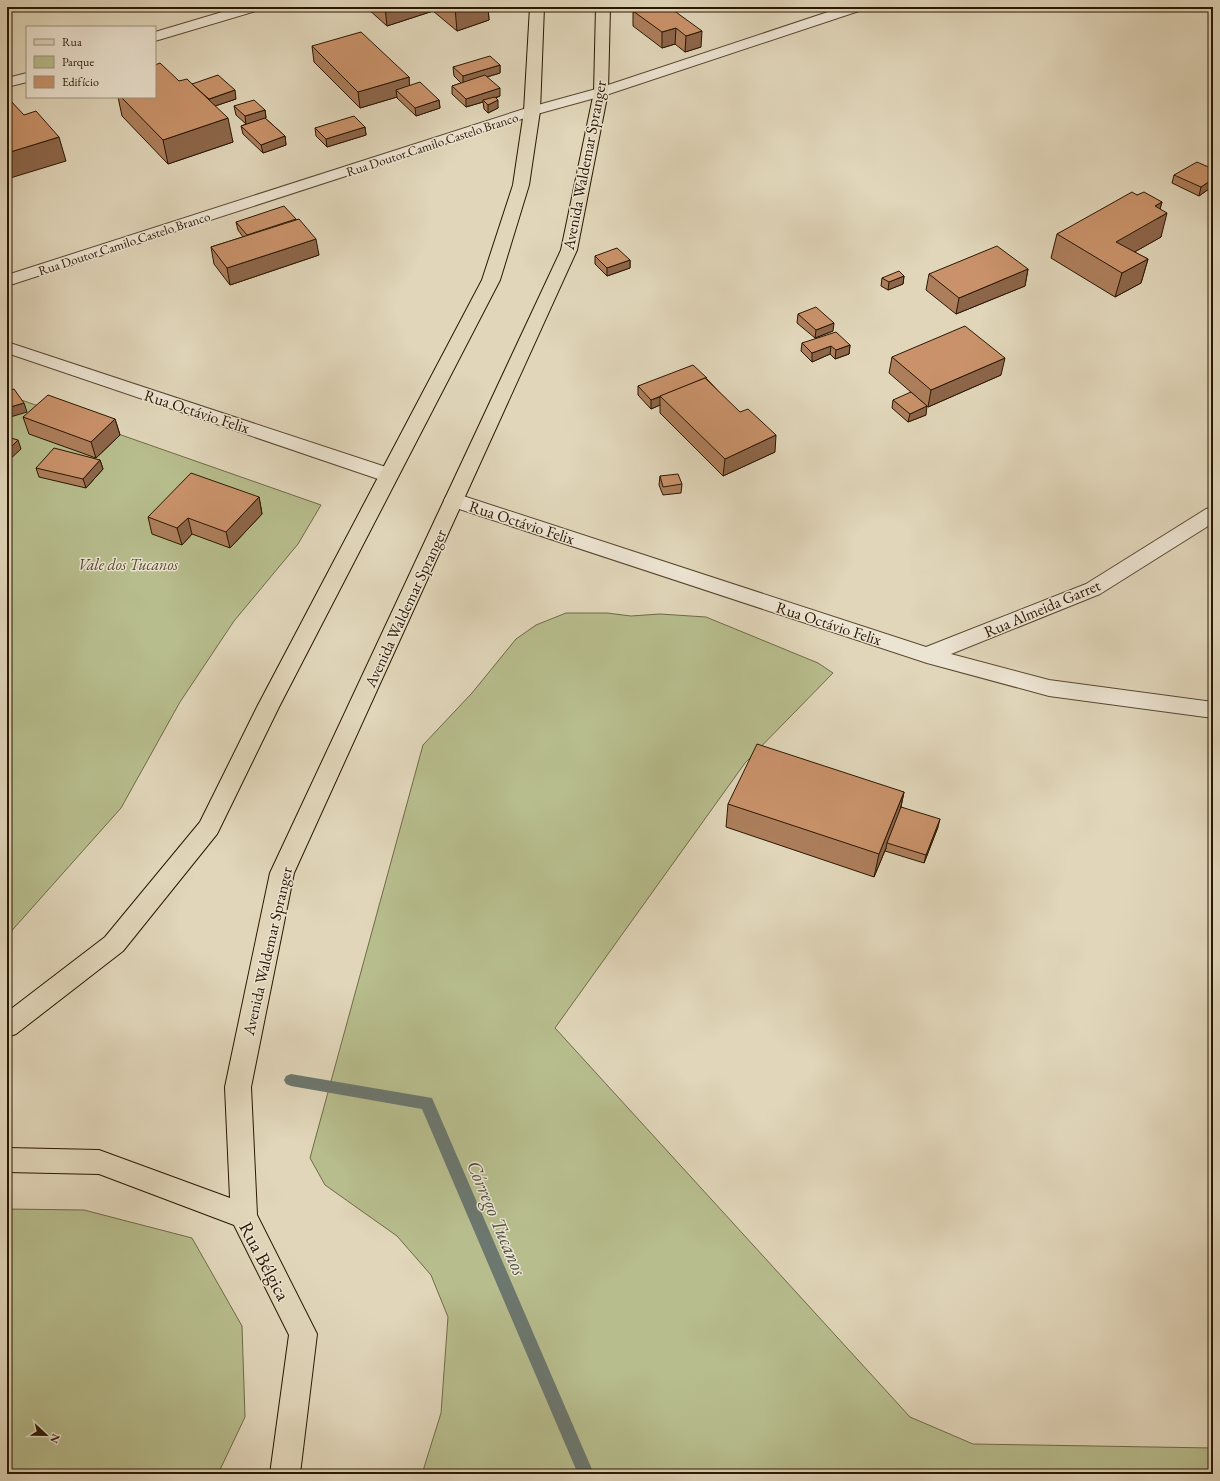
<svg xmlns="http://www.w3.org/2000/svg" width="1220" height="1481" viewBox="0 0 1220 1481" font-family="'EB Garamond',serif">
<rect width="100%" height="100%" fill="#e1d6ba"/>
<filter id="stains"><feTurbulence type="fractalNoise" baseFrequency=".005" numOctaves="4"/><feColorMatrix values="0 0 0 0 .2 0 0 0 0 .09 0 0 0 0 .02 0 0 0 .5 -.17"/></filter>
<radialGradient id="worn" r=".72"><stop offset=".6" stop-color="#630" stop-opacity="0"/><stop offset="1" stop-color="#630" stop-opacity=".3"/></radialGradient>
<g fill="#b7bd8d" stroke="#706a47">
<path d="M7,395L321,505L298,544L234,621L180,702L121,808L7,936Z"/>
<path d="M566,613H607L631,616L660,614L706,617L818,663L833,673L745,763L555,1028L910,1417L973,1444L1213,1448V1474H422L441,1413L448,1317L431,1275L397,1236L325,1185L310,1158L423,745L472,693L516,639L536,625Z"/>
<path d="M7,1209L84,1210L192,1238L242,1326L245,1417L218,1474H7Z"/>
</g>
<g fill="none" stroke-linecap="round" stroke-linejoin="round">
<path fill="#6c776f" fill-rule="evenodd" d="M291,1074L432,1098L594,1474H578L422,1109L291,1086L286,1084L284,1080L286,1076Z"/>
<g stroke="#58472f" stroke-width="2">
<g id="minor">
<path d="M239,7H261L259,10L155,41V32Z"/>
<path d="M843,7H864L862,10L606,95L537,114L7,286V275L527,108L596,89Z"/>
<path d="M27,73V82L7,87V78Z"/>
<path d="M7,342L395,470L398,475L395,480L388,481L381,480L7,353Z"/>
<path d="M454,493L926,647L1086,584L1206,509L1213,507V523L1100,594L951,654L1049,680L1213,702V718L1049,696L927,663L447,505L444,500L447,495Z"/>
</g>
</g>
<g stroke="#2a1701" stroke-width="2">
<g id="primary">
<path d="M530,7H544L540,111L529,185L500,280L279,707L220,828L217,834L123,951L16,1034L7,1037V1012L105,937L200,822L257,707L482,280L513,185L524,111Z"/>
<path d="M596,7H610L608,92L577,250L294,873L251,1087L257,1215L317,1334L300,1474H270L289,1335L234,1225L99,1174L7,1172V1148L99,1150L230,1198L225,1087L270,873L561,250L594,92Z"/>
</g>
</g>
<use href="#minor" fill="#ece4d2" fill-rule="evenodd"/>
<use href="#primary" fill="#e1d6ba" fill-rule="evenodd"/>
</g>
<g fill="#ad7e5b" stroke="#2a1701">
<path d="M368,7H488L489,20L457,31L433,11L387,26L368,9Z"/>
<path d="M669,7L701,47L685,52L675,44L662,48L633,26V11Z"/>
<path d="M312,46L409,77V86L439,100L440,108L416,116L397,98V97L360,108L314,62Z"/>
<path d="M500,65V73L487,77L500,96L496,98L498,108L488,113L484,109L483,102L466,107L452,94V86L461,83L454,76L453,67Z"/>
<path d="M179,81L192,84L236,99L215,106L233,142L168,164L122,116L118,97H155Z"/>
<path d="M234,106L265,110L266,118H265L285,136L286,145L263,153L243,134L241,126L246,124L236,115Z"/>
<path d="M365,127L366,135L327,147L316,136L315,128Z"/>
<path d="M1213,169V186L1199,196L1172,183L1174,175Z"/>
<path d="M1137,195L1162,202L1160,209L1161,237L1134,252L1148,259L1141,283L1115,297L1051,258L1057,234Z"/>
<path d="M296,219L319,255L230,285L214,264L211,247L243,237L238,230L236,222Z"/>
<path d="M595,256L630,260V268L607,276L595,264Z"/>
<path d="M1028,269L1025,286L956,314L926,290L929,274Z"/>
<path d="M904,276L903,284L888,290L881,286L882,278Z"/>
<path d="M798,314L833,331L815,338L797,323Z"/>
<path d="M802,343L850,345L849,354L835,359L830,354L812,362L801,351Z"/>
<path d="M892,357L1001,375L928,407L889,373Z"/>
<path d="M707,379L775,452L723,476L660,413V405L651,409L638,395V386Z"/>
<path d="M893,400L926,415L908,422L892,408Z"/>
<path d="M23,417L115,419L120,435L96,458L29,434Z"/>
<path d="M100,460L103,469L86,488L39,477L36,468Z"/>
<path d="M660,476L682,484L681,493L663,495L659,485Z"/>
<path d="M259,497L262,514L230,548L192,534L182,545L152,534L148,517Z"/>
<path d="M904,792L901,807L938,827L924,863L885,851L886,848L874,877L726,827L728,804Z"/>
</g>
<g fill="#8d664a" stroke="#2a1701">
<path d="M124,7H135L125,10Z"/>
<path d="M385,7H432L433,11L387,26Z"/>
<path d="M457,7H488L489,20L457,31L455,8Z"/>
<path d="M676,28L675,44L662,48V32Z"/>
<path d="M702,31L701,47L685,52L686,36Z"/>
<path d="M500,65V73L463,84V76Z"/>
<path d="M409,77L410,93L396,90L397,97L360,108L358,92Z"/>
<path d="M500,88V96L484,101L483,100V102L466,107V99Z"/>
<path d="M235,90L236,99L209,108L207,100Z"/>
<path d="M439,100L440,108L416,116L415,108Z"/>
<path d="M498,100V108L488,113V105Z"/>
<path d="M265,110L266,118L246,125L245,116Z"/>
<path d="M228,118L233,142L168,164L163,140Z"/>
<path d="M365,127L366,135L327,147L326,139Z"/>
<path d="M285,136L286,145L263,153L261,145Z"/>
<path d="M59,137L66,161L7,179V153Z"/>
<path d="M1213,179V186L1199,196L1201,187Z"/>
<path d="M1162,202L1157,219L1167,213L1161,237L1110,266L1116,242L1155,206Z"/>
<path d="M316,239L319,255L230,285L227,268Z"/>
<path d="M1148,259L1141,283L1115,297L1122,273Z"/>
<path d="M630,260V268L607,276V268Z"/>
<path d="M1028,269L1025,286L956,314L959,298Z"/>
<path d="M904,276L903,284L888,290L889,282Z"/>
<path d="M834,323L833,331L815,338L816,330Z"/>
<path d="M850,345L849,354L835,359L836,350Z"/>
<path d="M831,346L830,354L812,362V353Z"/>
<path d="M1005,358L1001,375L928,407L931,390Z"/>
<path d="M660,397V405L651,409V400Z"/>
<path d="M24,403L27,412L7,418V408Z"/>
<path d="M927,406L926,415L908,422L910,414Z"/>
<path d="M115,419L120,435L96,458L91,442Z"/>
<path d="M776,435L775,452L723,476L725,459Z"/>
<path d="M18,440L21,449L7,462V451Z"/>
<path d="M100,460L103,469L86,488L83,479Z"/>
<path d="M259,497L262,514L230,548L226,532Z"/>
<path d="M188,518L192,534L182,545L177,528Z"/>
<path d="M904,792L899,815L887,843L886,848L874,877L879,854Z"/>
<path d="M940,819L938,827L924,863L926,855Z"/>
</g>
<g fill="#c9926a" stroke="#2a1701">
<path d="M644,7H669L702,31L686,36L676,28L662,32L633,11Z"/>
<path d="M361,32L409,77L358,92L312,46Z"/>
<path d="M490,56L500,65L463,76L453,67Z"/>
<path d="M160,63L179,81L187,79L228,118L163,140L121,97H155V65Z"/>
<path d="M218,75L235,90L209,99L192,84Z"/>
<path d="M485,75L500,88L466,99L452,86Z"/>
<path d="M420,82L439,100L415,108L396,90Z"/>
<path d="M495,97L498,100L488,105L483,100Z"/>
<path d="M7,99H9L24,115L36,111L59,137L7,153Z"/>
<path d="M254,100L265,110L245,116L234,106Z"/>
<path d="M354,116L365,127L326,139L315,128Z"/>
<path d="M265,118L285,136L261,145L241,126Z"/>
<path d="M1197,162L1213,169V179L1201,187L1174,175Z"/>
<path d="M1132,192L1137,195L1144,192L1162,202L1155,206L1167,213L1116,242L1148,259L1122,273L1057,234Z"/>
<path d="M284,206L296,219L247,235L236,222Z"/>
<path d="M299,219L316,239L227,268L211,247Z"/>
<path d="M997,246L1028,269L959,298L929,274Z"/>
<path d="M617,248L630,260L607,268L595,256Z"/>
<path d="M899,271L904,276L889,282L882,278Z"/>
<path d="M816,307L834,323L816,330L798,314Z"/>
<path d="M965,326L1005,358L931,390L892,357Z"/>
<path d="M836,332L850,345L836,350L831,346L812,353L802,343Z"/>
<path d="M693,365L707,378H705L651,400L638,386Z"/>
<path d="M705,378L740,412L748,409L776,435L725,459L660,396Z"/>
<path d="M14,389L24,403L7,408V391Z"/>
<path d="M911,392L927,406L910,414L893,400Z"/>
<path d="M48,395L115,419L91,442L23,417Z"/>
<path d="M7,437L18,440L7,451Z"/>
<path d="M54,448L100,460L83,479L36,468Z"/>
<path d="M191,473L259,497L226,532L188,518L177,528L148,517Z"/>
<path d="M678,474L682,484L663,487L660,476Z"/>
<path d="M757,744L904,792L879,854L728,804Z"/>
<path d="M901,807L940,819L926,855L887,843Z"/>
</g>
<g text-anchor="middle" stroke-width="3" stroke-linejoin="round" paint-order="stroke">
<g font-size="13" fill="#2a1701" stroke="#ece4d2">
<text transform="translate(432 144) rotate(-18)" y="5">Rua Doutor Camilo Castelo Branco</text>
<text transform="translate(124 243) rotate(-18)" y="5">Rua Doutor Camilo Castelo Branco</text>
</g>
<g font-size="16" fill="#2a1701" stroke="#ece4d2">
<text transform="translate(584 165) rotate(-79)" y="6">Avenida Waldemar Spranger</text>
<text transform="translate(197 411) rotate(18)" y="6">Rua Octávio Felix</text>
<text transform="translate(522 522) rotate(18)" y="6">Rua Octávio Felix</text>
<text transform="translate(405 608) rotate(-65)" y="6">Avenida Waldemar Spranger</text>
<text transform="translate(1042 608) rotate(-23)" y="6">Rua Almeida Garret</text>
<text transform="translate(829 623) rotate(18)" y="6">Rua Octávio Felix</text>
<text transform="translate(267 951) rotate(-77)" y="6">Avenida Waldemar Spranger</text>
</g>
<g font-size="16" font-style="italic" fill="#54492b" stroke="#ece4d2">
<text x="128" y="570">Vale dos Tucanos</text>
</g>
<g font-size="19" fill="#2a1701" stroke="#ece4d2">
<text transform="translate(265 1261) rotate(62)" y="7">Rua Bélgica</text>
</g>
<g font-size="20" font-style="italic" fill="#504f41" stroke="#ece4d2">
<text transform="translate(497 1218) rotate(67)" y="7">Córrego Tucanos</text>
</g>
</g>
<rect width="1220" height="1481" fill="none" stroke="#e1d6ba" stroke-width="24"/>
<rect x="8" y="8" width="1204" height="1465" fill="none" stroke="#2a1701" stroke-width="2"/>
<rect x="12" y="12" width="1196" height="1457" fill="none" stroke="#2a1701"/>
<rect x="26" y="26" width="130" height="72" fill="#ece4d2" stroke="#9e927e"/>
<rect x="34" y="39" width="20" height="6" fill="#e1d6ba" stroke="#9e927e"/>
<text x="62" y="46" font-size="12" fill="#2a1701">Rua</text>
<rect x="34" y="56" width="20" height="12" fill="#b7bd8d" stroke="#9e927e"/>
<text x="62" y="66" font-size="12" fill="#2a1701">Parque</text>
<rect x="34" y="76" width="20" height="12" fill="#c9926a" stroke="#9e927e"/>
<text x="62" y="86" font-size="12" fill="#2a1701">Edifício</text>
<g transform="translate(46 1435) rotate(112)" stroke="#ece4d2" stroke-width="3" paint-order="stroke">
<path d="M0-3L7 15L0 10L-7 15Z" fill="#2a1701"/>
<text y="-6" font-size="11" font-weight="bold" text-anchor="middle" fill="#2a1701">N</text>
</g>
<rect width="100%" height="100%" filter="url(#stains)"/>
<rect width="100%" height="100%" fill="url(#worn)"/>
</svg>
